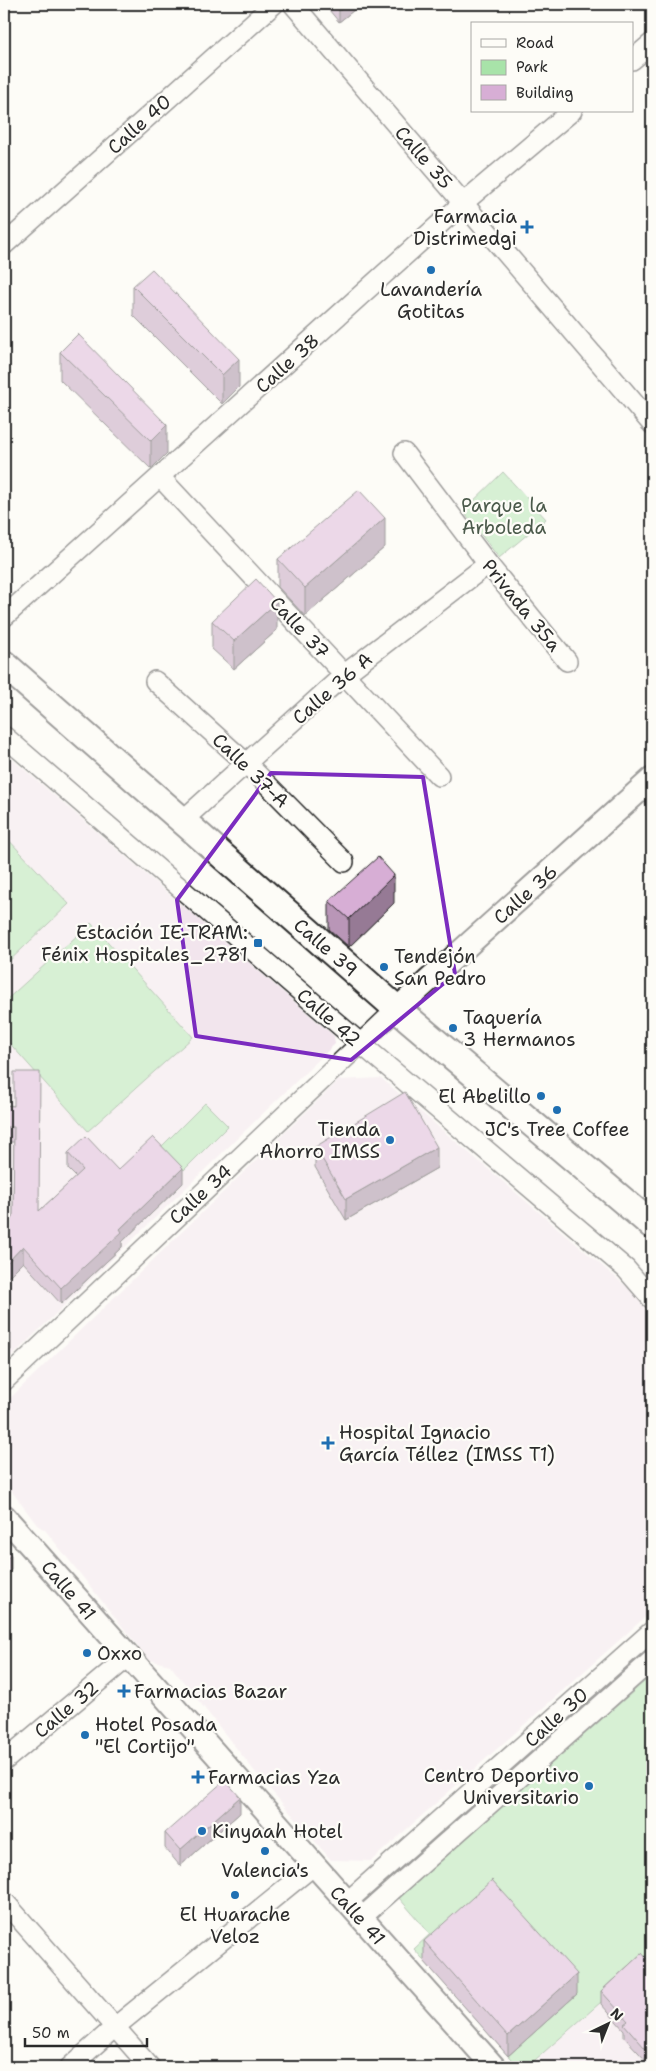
<svg xmlns="http://www.w3.org/2000/svg" width="656" height="2071" viewBox="0 0 656 2071" font-family="'Shantell Sans',sans-serif">
<rect width="100%" height="100%" fill="#fdfcf7"/>
<filter id="ink" filterUnits="userSpaceOnUse"><feTurbulence type="fractalNoise" baseFrequency=".02" numOctaves="2"/><feDisplacementMap in="SourceGraphic" scale="10" xChannelSelector="R" yChannelSelector="G"/><feConvolveMatrix kernelMatrix="1 2 1 2 8 2 1 2 1" color-interpolation-filters="sRGB"/></filter>
<g filter="url(#ink)">
<g fill="#f2e5ed">
<path d="M4,752L334,1036L335,1044L4,1364Z"/>
<path d="M381,1078L632,1291L652,1318V1611L371,1861L331,1860L256,1773L170,1665L149,1660L45,1530L37,1525L4,1481V1404L339,1080Z"/>
<path d="M642,1966L652,2067H547L538,2057Z"/>
</g>
<g fill="#a8e3a9" stroke="#6a876a">
<path d="M503,472L546,519L499,558L463,511Z"/>
<path d="M4,835L69,904L4,966Z"/>
<path d="M91,923L193,1037L88,1131L4,1037V1002Z"/>
<path d="M205,1103L228,1126L184,1170L161,1147Z"/>
<path d="M652,1675V1975L642,1966L527,2067H518L414,1949L430,1934L399,1898Z"/>
</g>
<g fill="none" stroke-linecap="round" stroke-linejoin="round">
<g stroke="#2b2b2b" stroke-width="22">
<g id="minor">
<path d="M293,4L652,424"/>
<path d="M632,60L652,43"/>
<path d="M4,245L274,4"/>
<path d="M404,453L488,564L567,661"/>
<path d="M161,478L439,776"/>
<path d="M4,617L463,203L572,111"/>
<path d="M155,681L246,763L344,862"/>
<path d="M4,736L360,1043L626,1269L652,1299"/>
<path d="M182,821L345,674L488,564"/>
<path d="M4,1381L397,1009"/>
<path d="M4,1761L128,1657"/>
<path d="M4,1901L150,2067"/>
<path d="M347,1902L652,1631"/>
<path d="M361,1918L652,1660"/>
<path d="M70,2067L115,2027L313,1866"/>
</g>
</g>
<g stroke="#2b2b2b" stroke-width="26">
<g id="tertiary">
<path d="M397,1009L652,779"/>
<path d="M4,1516L494,2067"/>
</g>
</g>
<g stroke="#2b2b2b" stroke-width="30">
<path id="secondary" d="M4,664L397,1009L652,1225"/>
</g>
<use href="#minor" stroke="#fdfcf7" stroke-width="19"/>
<use href="#tertiary" stroke="#fdfcf7" stroke-width="22"/>
<use href="#secondary" stroke="#fdfcf7" stroke-width="26"/>
</g>
<g fill="#b996b7" stroke="#2b2b2b">
<path d="M324,4H359V6L339,22Z"/>
<path d="M133,286L239,387L222,404L133,315Z"/>
<path d="M60,352L167,453L151,469L60,380Z"/>
<path d="M385,547L305,616L278,587V559Z"/>
<path d="M212,621L277,630L234,669L212,649Z"/>
<path d="M329,901L394,903L349,947L329,929Z"/>
<path d="M4,1105L14,1106L39,1211L76,1177L68,1169V1153L118,1170L183,1183L122,1242V1247L61,1304L23,1262L13,1218L14,1142H4Z"/>
<path d="M315,1147L437,1168L346,1220L315,1167Z"/>
<path d="M240,1813L180,1866L165,1848V1833Z"/>
<path d="M424,1941L577,1994L508,2056L424,1961Z"/>
<path d="M642,1953L652,2067L624,2037V2030L601,2004V1991Z"/>
</g>
<g fill="#967a95" stroke="#2b2b2b">
<path d="M349,4H359V6L339,22V11Z"/>
<path d="M239,359V387L222,404V375Z"/>
<path d="M167,425V453L151,469V441Z"/>
<path d="M385,518V547L305,616V588Z"/>
<path d="M277,602V630L234,669V641Z"/>
<path d="M394,875V903L349,947V919Z"/>
<path d="M437,1147V1168L346,1220V1199Z"/>
<path d="M183,1168V1183L122,1242V1247L61,1304V1288L120,1229Z"/>
<path d="M23,1246V1262L4,1281V1266Z"/>
<path d="M11,1334V1350L4,1357V1342Z"/>
<path d="M11,1555V1570L4,1577V1561Z"/>
<path d="M240,1797V1813L180,1866V1850Z"/>
<path d="M577,1974V1994L508,2056V2036Z"/>
</g>
<g fill="#d7aed5" stroke="#2b2b2b">
<path d="M333,4H349L339,11Z"/>
<path d="M152,269L239,359L222,375L133,286Z"/>
<path d="M78,334L167,425L151,441L60,352Z"/>
<path d="M359,490L385,518L305,588L278,559Z"/>
<path d="M256,579L277,602L234,641L212,621Z"/>
<path d="M378,857L394,875L349,919L329,901Z"/>
<path d="M14,1072H40L39,1211L83,1170L68,1153L86,1136L118,1170L153,1137L183,1168L120,1229L122,1232L61,1288L23,1246L4,1266V1228L13,1218L14,1127H4V1105L14,1106Z"/>
<path d="M405,1092L437,1147L346,1199L315,1147Z"/>
<path d="M4,1326L11,1334L4,1342Z"/>
<path d="M4,1546L11,1555L4,1561Z"/>
<path d="M225,1780L240,1797L180,1850L165,1833Z"/>
<path d="M492,1880L577,1974L508,2036L424,1941Z"/>
<path d="M642,1953L652,1965V2067H640L642,2063L651,2055L624,2024L628,2021L601,1991Z"/>
</g>
</g>
<path d="M0 0H656V2071H0ZM271,773L423,777L455,974L351,1060L196,1036L177,900Z" fill="#fdfcf7" fill-opacity=".55" fill-rule="evenodd"/>
<path fill="none" stroke="#7b2cbf" stroke-width="4" stroke-linejoin="round" d="M271,773L423,777L455,974L351,1060L196,1036L177,900Z"/>
<g fill="#1f6fb2" stroke="#fdfcf7" stroke-width="2">
<path d="M524.5 219.5h5v5h5v5h-5v5h-5v-5h-5v-5h5z"/>
<circle cx="431" cy="270" r="5"/>
<rect x="253" y="938" width="10" height="10" rx="2.5"/>
<circle cx="384" cy="967" r="5"/>
<circle cx="453" cy="1028" r="5"/>
<circle cx="541" cy="1096" r="5"/>
<circle cx="557" cy="1110" r="5"/>
<circle cx="390" cy="1140" r="5"/>
<path d="M325.5 1435.5h5v5h5v5h-5v5h-5v-5h-5v-5h5z"/>
<circle cx="87" cy="1653" r="5"/>
<path d="M121.5 1683.5h5v5h5v5h-5v5h-5v-5h-5v-5h5z"/>
<circle cx="85" cy="1735" r="5"/>
<path d="M195.5 1769.5h5v5h5v5h-5v5h-5v-5h-5v-5h5z"/>
<circle cx="589" cy="1786" r="5"/>
<circle cx="202" cy="1831" r="5"/>
<circle cx="265" cy="1851" r="5"/>
<circle cx="235" cy="1895" r="5"/>
</g>
<g text-anchor="middle" stroke-width="4.5" stroke-linejoin="round" paint-order="stroke">
<g font-size="19" fill="#2b2b2b" stroke="#fdfcf7">
<text transform="translate(139 124) rotate(-42)" y="7">Calle 40</text>
<text transform="translate(424 157) rotate(49)" y="7">Calle 35</text>
<text transform="translate(287 363) rotate(-42)" y="7">Calle 38</text>
<text transform="translate(522 605) rotate(51)" y="7">Privada 35a</text>
<text transform="translate(300 627) rotate(47)" y="7">Calle 37</text>
<text transform="translate(332 688) rotate(-41)" y="7">Calle 36 A</text>
<text transform="translate(251 770) rotate(44)" y="7">Calle 37-A</text>
<text transform="translate(525 894) rotate(-42)" y="7">Calle 36</text>
<text transform="translate(326 947) rotate(41)" y="7">Calle 39</text>
<text transform="translate(329 1017) rotate(41)" y="7">Calle 42</text>
<text transform="translate(200 1194) rotate(-43)" y="7">Calle 34</text>
<text transform="translate(69 1590) rotate(49)" y="7">Calle 41</text>
<text transform="translate(66 1709) rotate(-40)" y="7">Calle 32</text>
<text transform="translate(556 1717) rotate(-42)" y="7">Calle 30</text>
<text transform="translate(358 1915) rotate(48)" y="7">Calle 41</text>
</g>
<g font-size="19" fill="#2b2b2b" stroke="#fdfcf7" text-anchor="start">
<text x="517" y="223" text-anchor="end">Farmacia<tspan x="517" dy="22">Distrimedgi</tspan></text>
<text x="431" y="296" text-anchor="middle">Lavandería<tspan x="431" dy="22">Gotitas</tspan></text>
<text x="248" y="939" text-anchor="end">Estación IE-TRAM:<tspan x="248" dy="22">Fénix Hospitales_2781</tspan></text>
<text x="394" y="963">Tendejón<tspan x="394" dy="22">San Pedro</tspan></text>
<text x="463" y="1024">Taquería<tspan x="463" dy="22">3 Hermanos</tspan></text>
<text x="531" y="1103" text-anchor="end">El Abelillo</text>
<text x="380" y="1136" text-anchor="end">Tienda<tspan x="380" dy="22">Ahorro IMSS</tspan></text>
<text x="557" y="1136" text-anchor="middle">JC's Tree Coffee</text>
<text x="339" y="1439">Hospital Ignacio<tspan x="339" dy="22">García Téllez (IMSS T1)</tspan></text>
<text x="97" y="1660">Oxxo</text>
<text x="134" y="1698">Farmacias Bazar</text>
<text x="95" y="1731">Hotel Posada<tspan x="95" dy="22">"El Cortijo"</tspan></text>
<text x="579" y="1782" text-anchor="end">Centro Deportivo<tspan x="579" dy="22">Universitario</tspan></text>
<text x="208" y="1784">Farmacias Yza</text>
<text x="212" y="1838">Kinyaah Hotel</text>
<text x="265" y="1877" text-anchor="middle">Valencia's</text>
<text x="235" y="1921" text-anchor="middle">El Huarache<tspan x="235" dy="22">Veloz</tspan></text>
</g>
<g font-size="19" fill="#4a594a" stroke="#fdfcf7">
<text x="504" y="512">Parque la<tspan x="504" dy="22">Arboleda</tspan></text>
</g>
</g>
<rect width="656" height="2071" fill="none" stroke="#fdfcf7" stroke-width="20"/>
<rect x="10" y="10" width="636" height="2051" fill="none" stroke="#2b2b2b" stroke-width="2" filter="url(#ink)"/>
<rect x="471" y="22" width="162" height="90" fill="#fdfcf7" stroke="#a9a8a5"/>
<rect x="481" y="39" width="25" height="8" fill="#fdfcf7" stroke="#a9a8a5"/>
<text x="516" y="48" font-size="15" fill="#2b2b2b">Road</text>
<rect x="481" y="60" width="25" height="15" fill="#a8e3a9" stroke="#a9a8a5"/>
<text x="516" y="72" font-size="15" fill="#2b2b2b">Park</text>
<rect x="481" y="85" width="25" height="15" fill="#d7aed5" stroke="#a9a8a5"/>
<text x="516" y="98" font-size="15" fill="#2b2b2b">Building</text>
<g transform="translate(608 2024) rotate(43)" stroke="#fdfcf7" stroke-width="4" paint-order="stroke">
<path d="M0-4L9 19L0 12L-9 19Z" fill="#2b2b2b"/>
<text y="-8" font-size="14" font-weight="bold" text-anchor="middle" fill="#2b2b2b">N</text>
</g>
<path d="M25 2038v8h122v-8" fill="none" stroke="#2b2b2b" stroke-width="2.5"/>
<text x="32" y="2038" font-size="15" fill="#2b2b2b" stroke="#fdfcf7" stroke-width="4" paint-order="stroke">50 m</text>
</svg>
